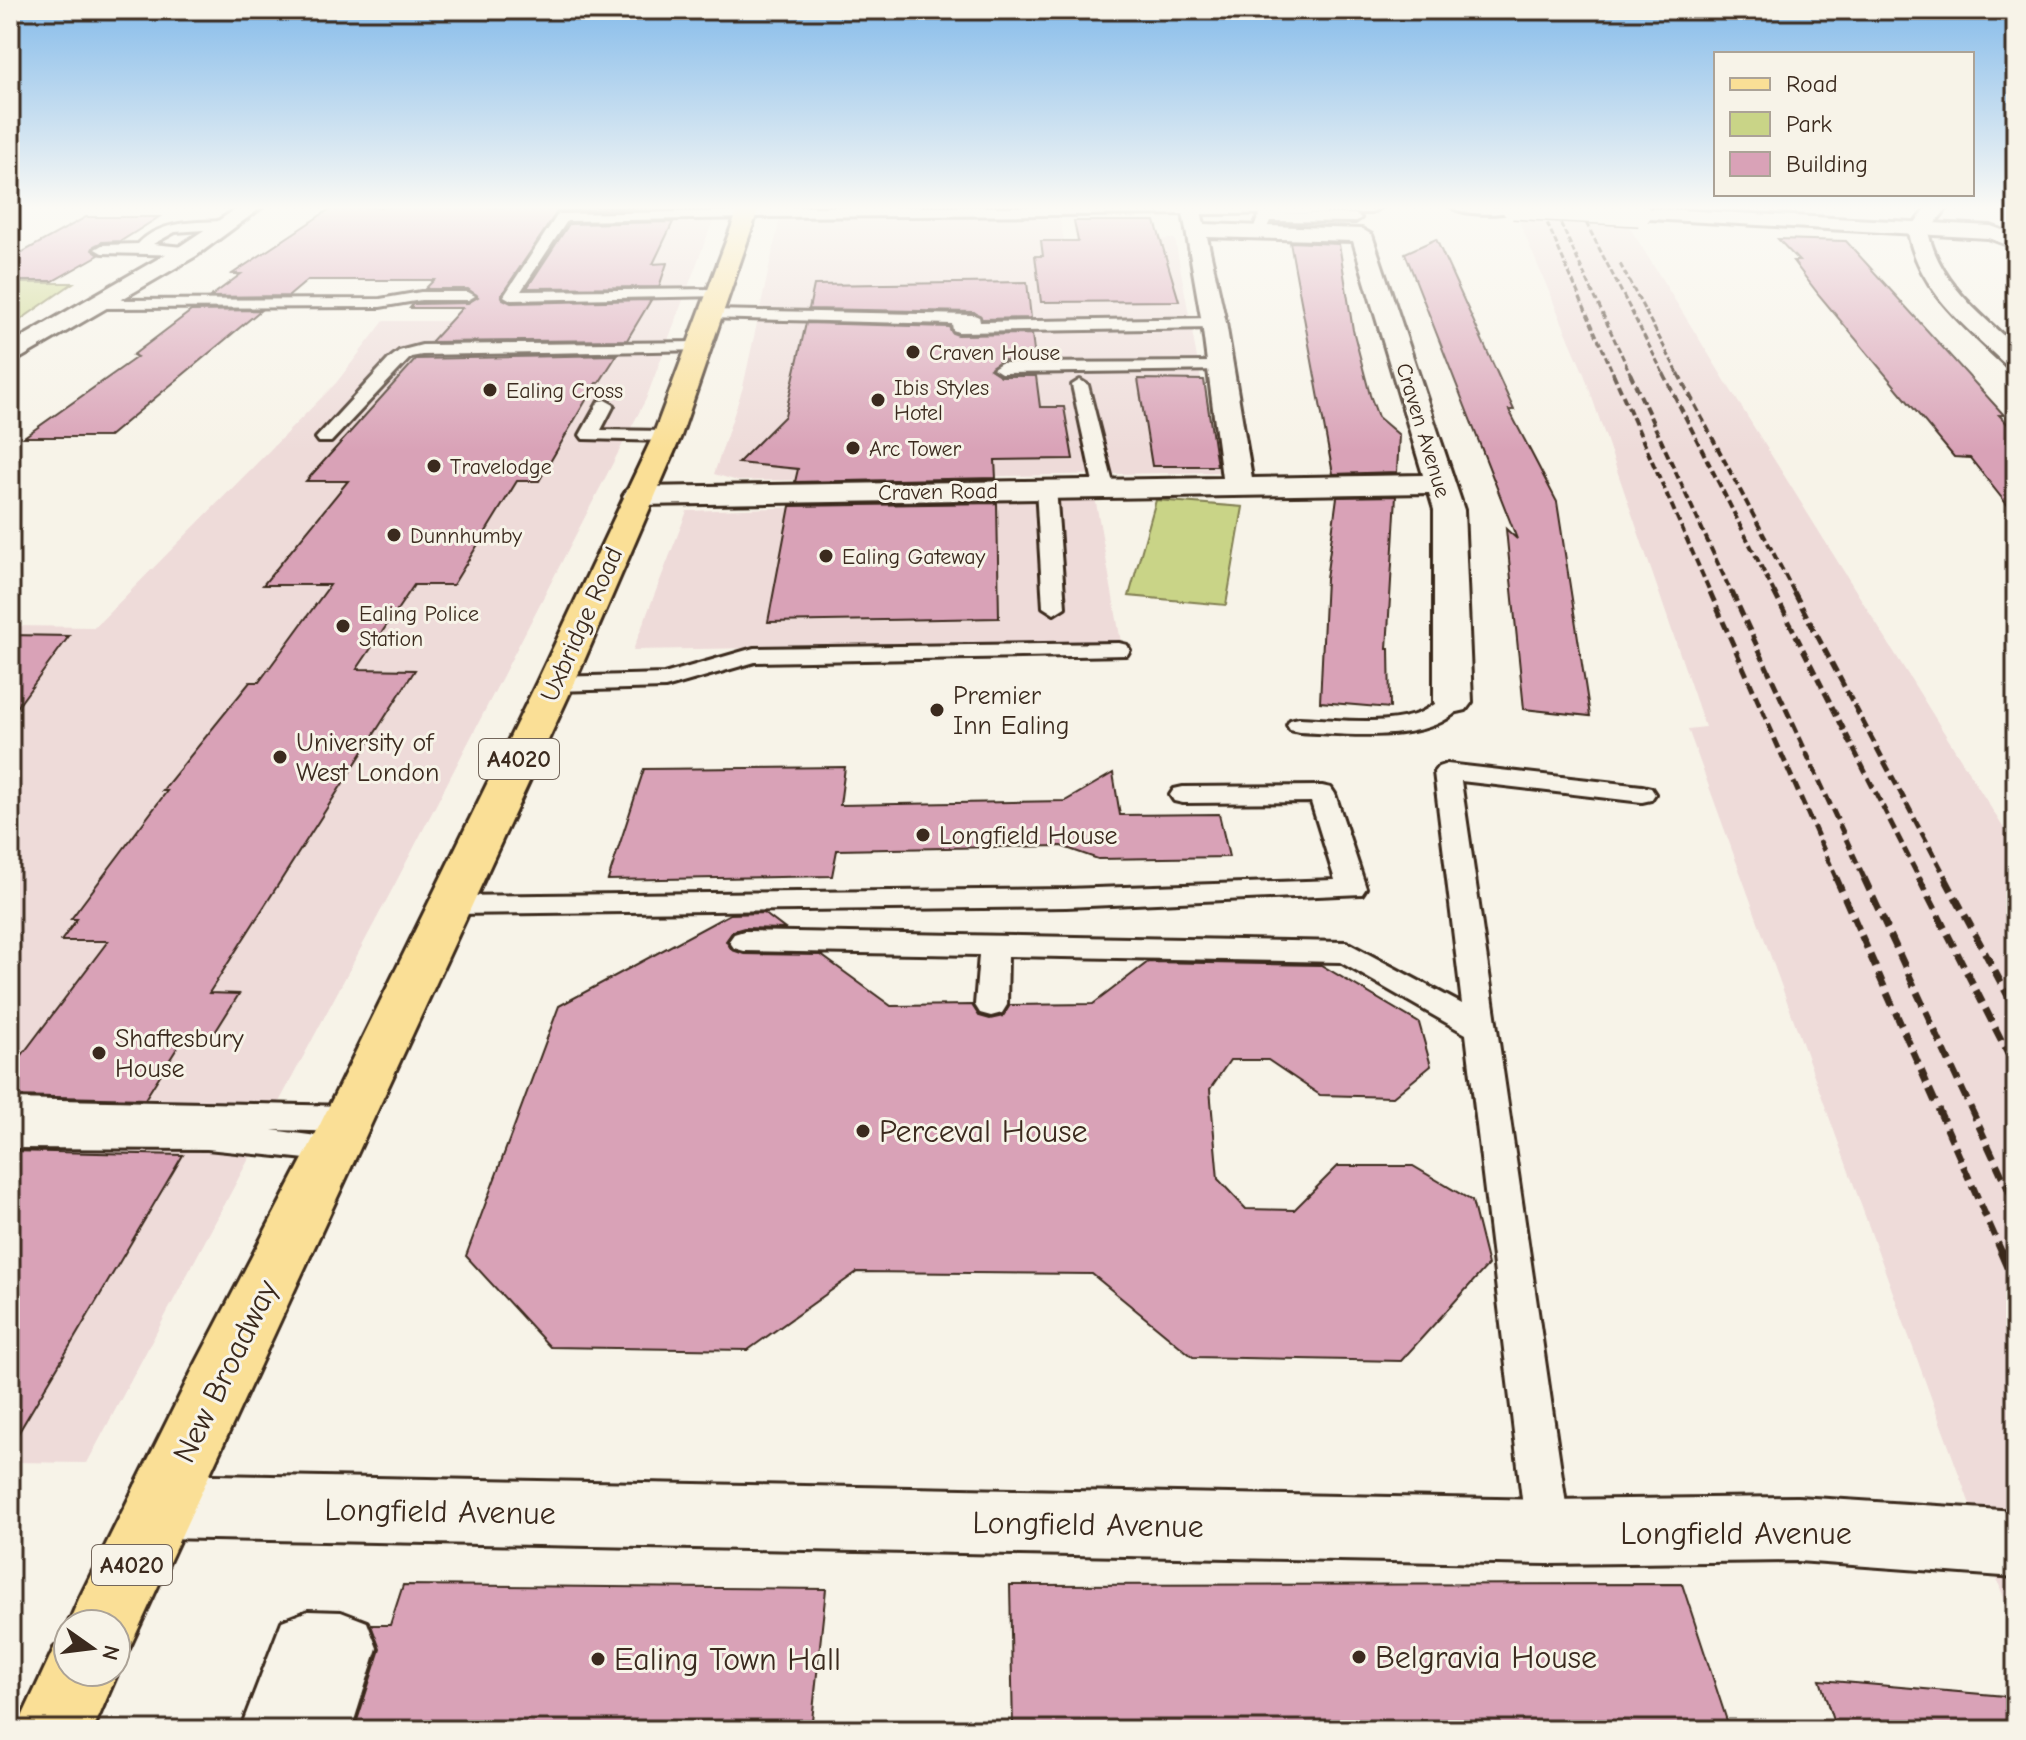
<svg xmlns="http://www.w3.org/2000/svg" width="2026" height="1740" viewBox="0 0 2026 1740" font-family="'Comic Neue',sans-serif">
<rect width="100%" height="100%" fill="#f7f3e8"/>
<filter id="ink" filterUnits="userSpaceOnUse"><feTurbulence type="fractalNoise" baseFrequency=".0125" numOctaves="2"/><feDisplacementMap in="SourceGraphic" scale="16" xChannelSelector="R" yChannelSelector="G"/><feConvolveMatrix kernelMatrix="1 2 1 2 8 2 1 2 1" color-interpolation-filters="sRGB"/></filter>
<g filter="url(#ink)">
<g fill="#eedbd9">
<path d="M536,207H718L646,399L394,886L87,1463L10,1462V626L95,627L336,383L384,321H454Z"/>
<path d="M1513,207L1625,220L2016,848V1631L1688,729L1705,727L1584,374Z"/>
<path d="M1059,216L1064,240L1175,239L1218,472L738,481L714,474L743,387L780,218Z"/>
<path d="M1095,497L1121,642L633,650L687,511Z"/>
</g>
<g fill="#c9d487" stroke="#827f52" stroke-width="2">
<path d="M10,283H73L10,327Z"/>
<path d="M1156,500L1243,507L1226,605L1129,596Z"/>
</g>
<g fill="#d9a2b7" stroke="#3b2a1e" stroke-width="2">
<path d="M333,207H680L558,211L502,294L503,299L511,303L651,300L627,340L431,342L462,308H410L413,304L468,303L478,297L468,289H425L434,280H308L289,296L210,297L241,274H232Z"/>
<path d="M86,217H159L121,241L102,242L94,246L92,250L99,255L53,281H10V259Z"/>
<path d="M1074,221H1155L1179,301L1041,302L1035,256H1043L1041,241H1078Z"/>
<path d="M673,222L653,264L667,263L659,287L527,288L569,224Z"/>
<path d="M1436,239L1514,410H1509L1557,502L1590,716L1524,709L1506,529L1517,539L1405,253Z"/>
<path d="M1778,239L1846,241L2004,415H1999L2016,433V516L1970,458L1954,457L1819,295L1793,261H1799Z"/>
<path d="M1290,242L1339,244L1353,330L1370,395L1378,417L1399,435L1397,472L1333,474Z"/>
<path d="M1027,282L1031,318L982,319L974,312L809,309L814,285Z"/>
<path d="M261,310L108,437H24L137,357L133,355L191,311Z"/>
<path d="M806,323L949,327L952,333L958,335L1032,334L1035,360H1001L990,369L1001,376H1036L1040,407H1064L1073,459L995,460L996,478L795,482L798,469L738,463L785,416Z"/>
<path d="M617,355L599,383H596L539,481H517L453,585H414L357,669L415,670L209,993L239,994L214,1034H186L145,1099L10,1096V1071L108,941H61L77,919H71L167,791H162L250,682H259L330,585H263L348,481H306L416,359Z"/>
<path d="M1138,379L1204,380L1217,466H1152Z"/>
<path d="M1396,496L1387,649H1389L1390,708L1320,702L1326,579L1337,497Z"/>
<path d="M997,503L999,618L768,622L790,506Z"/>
<path d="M10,635L69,636L10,717Z"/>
<path d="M845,767L840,805L1065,801L1113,773L1120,815L1219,814L1229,857L1098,859L1061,846L837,850L832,876L608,880L644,769Z"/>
<path d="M764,913L785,929L744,928L733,931L726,941L732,950L744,954L821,955L891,1006L972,1005L979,1016L990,1019L1003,1016L1010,1005L1093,1004L1148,962L1321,965L1419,1023L1431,1066L1393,1097L1320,1095L1268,1060H1230L1210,1089L1218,1179L1246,1209L1294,1210L1338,1166H1413L1472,1201L1488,1265L1401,1361L1193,1357L1092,1274L857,1272L748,1350L550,1347L466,1256L559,1006L730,914Z"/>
<path d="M10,1151L183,1155L10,1447Z"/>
<path d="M1682,1584L1730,1730H1013L1010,1585Z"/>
<path d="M403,1585L826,1589L811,1730H354L380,1649L371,1625H390Z"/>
<path d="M1820,1680L2016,1697V1730H1836Z"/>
</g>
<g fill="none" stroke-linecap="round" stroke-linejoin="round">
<g stroke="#3b2a1e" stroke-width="6">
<g id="lane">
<path d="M747,211L753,215L752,218L567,221L521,291L718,289L723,290V296L511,300L504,296L558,214Z"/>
<path d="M1265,213L1355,214L1361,218L1355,222L1270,221L1264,234H1254L1252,231L1260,214Z"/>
<path d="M227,221L232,222V228L175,232L153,244L193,248L195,251L188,255L102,253L95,249L102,245L138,244C160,220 197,222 227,221Z"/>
<path d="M421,292H468L475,296L468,300H421L380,307L95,308L88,304L95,300L380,299Z"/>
<path d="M711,310L974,315L979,317L980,322L1214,318L1222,323L1214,328L958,332L953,330L952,324L706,318V312Z"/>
<path d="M701,342L707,344V350L422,355L411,357L331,442H319L316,438L389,359L399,351L422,345Z"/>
<path d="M1221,362L1227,364V370L1001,373L993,368L1001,363Z"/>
<path d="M1080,380L1088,385L1114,487L1104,493L1094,487L1072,385Z"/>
<path d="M605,400L614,405L601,430L667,431L676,436L667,441L583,439L580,435L599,401Z"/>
<path d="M1046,482L1056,488L1065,607L1054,614L1043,607L1036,488Z"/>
<path d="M1119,643L1127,645L1130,650L1127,655L755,662L665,688L555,691L547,689L543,684L547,679L555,677L664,674L754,648Z"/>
<path d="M1453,695L1462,697L1465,702C1435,746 1345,734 1299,732L1290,730L1287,725L1290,720L1299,718C1336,719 1378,726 1414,715C1429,711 1439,698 1453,695Z"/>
<path d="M1447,764L1642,786L1651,788L1655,794L1651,800L1642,802L1461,781L1570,1532L1563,1547L1548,1553L1533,1547L1526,1532L1466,1034L1340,962L1008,956L1007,1005L1002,1013L991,1016L980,1013L975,1005L979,955L744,951L734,948L729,941L734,934L744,931L1346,942L1462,1004L1434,772L1438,767Z"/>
<path d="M1322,786L1331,788L1335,794L1366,888L1362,894L1066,907L449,914L439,911L435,905L439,899L449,896L1066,889L1335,880L1311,802L1183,803L1174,801L1170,795L1174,789L1183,787Z"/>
<path d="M10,1099L349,1106L361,1110L366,1119L361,1128L349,1132L272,1130L347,1140L352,1149L347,1158L335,1162L207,1149L10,1148Z"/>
</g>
</g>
<g stroke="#3b2a1e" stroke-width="6">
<g id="street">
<path d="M239,207H262L196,256L19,359L10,362V344L180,246Z"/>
<path d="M1182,207H1200L1204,224L1362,229L1372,235L1464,510L1472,702L1466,710L1453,713L1440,710L1434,702V510L1429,493L638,505L627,502L623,496L627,490L638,487L1222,478L1202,323ZM1207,237L1353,241L1423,475L1252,478L1226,323Z"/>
<path d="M1927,207H1948L1928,232C1940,283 1979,313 2016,347V369L2007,366C1966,327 1919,291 1908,232Z"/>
<path d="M160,1474L1548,1500L1798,1497L2016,1511V1577L1798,1561L1548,1564L160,1538L136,1528L126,1506L136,1484Z"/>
<path d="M308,1611L341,1612L367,1622L377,1648L351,1730H240L282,1621Z"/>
</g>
</g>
<g stroke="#3b2a1e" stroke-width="6">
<g id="secondary">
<path d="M748,207H1381L1371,213L741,217L738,213Z"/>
<path d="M1452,207H1523C1513,216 1462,216 1452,207Z"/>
<path d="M1639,208L1991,226L2016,235V248L1988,238L1632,218L1629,214Z"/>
</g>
</g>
<g stroke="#3b2a1e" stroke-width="6">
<g id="primary">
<path d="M739,207H759L681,436L574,684L129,1649L116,1655V1624H68L79,1599L192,1371L308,1149L536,684L653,436Z"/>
<path d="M68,1641V1672H116V1668L118,1672L93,1730H16L55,1646Z"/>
</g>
</g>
<use href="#lane" fill="#f7f3e8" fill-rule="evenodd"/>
<use href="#street" fill="#f7f3e8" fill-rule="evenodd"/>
<use href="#secondary" fill="#f7f3e8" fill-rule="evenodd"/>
<use href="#primary" fill="#fadf96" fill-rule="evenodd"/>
<g stroke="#3b2a1e" stroke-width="3" stroke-dasharray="6 3" stroke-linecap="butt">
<path d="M1540,207L1614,375"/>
<path d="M1553,207L1631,375"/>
<path d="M1578,207L1664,375"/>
<path d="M1620,264L1679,375"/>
</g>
<g stroke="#3b2a1e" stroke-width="4" stroke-dasharray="8 4" stroke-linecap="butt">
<path d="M1613,373L1711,594"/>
<path d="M1630,373L1732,594"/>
<path d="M1663,373L1775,594"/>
<path d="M1678,373L1795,594"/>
</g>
<g stroke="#3b2a1e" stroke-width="5" stroke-dasharray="11 5" stroke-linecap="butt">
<path d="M1710,592L1837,880"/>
<path d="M1732,592L1865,880"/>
<path d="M1774,592L1920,880"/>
<path d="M1794,592L1947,880"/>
</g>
<g stroke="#3b2a1e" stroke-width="7" stroke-dasharray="14 7" stroke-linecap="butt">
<path d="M1836,878L2002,1253"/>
<path d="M1864,878L2016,1206"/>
<path d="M1919,878L2016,1069"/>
<path d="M1945,878L2016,1011"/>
</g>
<path stroke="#3b2a1e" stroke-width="9" stroke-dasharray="18 9" stroke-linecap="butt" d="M2001,1251L2016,1286"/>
<g stroke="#3b2a1e" stroke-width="26" stroke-linecap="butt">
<path id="secondary-bridge" d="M1513,207L1639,214"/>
</g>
<use href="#secondary-bridge" stroke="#f7f3e8" stroke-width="23"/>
</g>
</g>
<linearGradient id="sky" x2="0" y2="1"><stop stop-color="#85bbea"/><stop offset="0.46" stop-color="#fbfaf5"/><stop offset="1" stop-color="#fbfaf5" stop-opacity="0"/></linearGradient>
<rect width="2026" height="451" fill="url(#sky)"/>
<g fill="#3b2a1e" stroke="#f7f3e8" stroke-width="3">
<circle cx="913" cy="352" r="8"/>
<circle cx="490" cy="390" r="8"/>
<circle cx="878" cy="400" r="8"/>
<circle cx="853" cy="448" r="8"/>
<circle cx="434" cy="466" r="8"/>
<circle cx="394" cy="535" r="8"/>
<circle cx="826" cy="556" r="8"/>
<circle cx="343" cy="626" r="8"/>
<circle cx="937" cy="710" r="8"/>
<circle cx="280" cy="757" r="8"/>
<circle cx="923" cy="835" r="8"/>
<circle cx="99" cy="1053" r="8"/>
<circle cx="863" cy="1131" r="8"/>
<circle cx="1359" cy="1657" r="8"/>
<circle cx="598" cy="1659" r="8"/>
</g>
<g text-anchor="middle" stroke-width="6" stroke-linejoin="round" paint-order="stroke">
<g font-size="22" fill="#3b2a1e" stroke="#f7f3e8" text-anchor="start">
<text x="929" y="360">Craven House</text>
<text x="894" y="395">Ibis Styles<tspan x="894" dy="25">Hotel</tspan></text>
<text x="506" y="398">Ealing Cross</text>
<text x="869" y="456">Arc Tower</text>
<text x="450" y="474">Travelodge</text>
<text x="410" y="543">Dunnhumby</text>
<text x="842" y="564">Ealing Gateway</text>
<text x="359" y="621">Ealing Police<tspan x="359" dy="25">Station</tspan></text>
</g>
<g font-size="22" fill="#3b2a1e" stroke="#f7f3e8">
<text transform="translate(1424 430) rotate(73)" y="8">Craven Avenue</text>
<text transform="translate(938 491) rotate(-1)" y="8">Craven Road</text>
</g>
<g fill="#f7f3e8" stroke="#73665b" stroke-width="2">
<rect x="479" y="739" width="80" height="40" rx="6"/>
<rect x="92" y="1545" width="80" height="40" rx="6"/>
</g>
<g font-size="24" font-weight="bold" fill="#3b2a1e">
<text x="519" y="767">A4020</text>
<text x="132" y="1573">A4020</text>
</g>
<g font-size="26" fill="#3b2a1e" stroke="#f7f3e8">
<text transform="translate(581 624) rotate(-66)" y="9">Uxbridge Road</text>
</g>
<g font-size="26" fill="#3b2a1e" stroke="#f7f3e8" text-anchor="start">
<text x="953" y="704">Premier<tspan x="953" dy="30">Inn Ealing</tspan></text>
<text x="296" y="751">University of<tspan x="296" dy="30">West London</tspan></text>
<text x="939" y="844">Longfield House</text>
<text x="115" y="1047">Shaftesbury<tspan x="115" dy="30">House</tspan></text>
</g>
<g font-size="32" fill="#3b2a1e" stroke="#f7f3e8" text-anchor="start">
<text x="879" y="1142">Perceval House</text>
<text x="1375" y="1668">Belgravia House</text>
<text x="614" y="1670">Ealing Town Hall</text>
</g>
<g font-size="32" fill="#3b2a1e" stroke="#f7f3e8">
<text transform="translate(225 1371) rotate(-64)" y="11">New Broadway</text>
<text transform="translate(440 1511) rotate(1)" y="11">Longfield Avenue</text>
<text transform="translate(1088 1524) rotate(1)" y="11">Longfield Avenue</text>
<text x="1736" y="1544">Longfield Avenue</text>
</g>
</g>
<rect width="2026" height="1740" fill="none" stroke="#f7f3e8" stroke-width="40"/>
<rect x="20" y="20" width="1986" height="1700" fill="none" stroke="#3b2a1e" stroke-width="3" filter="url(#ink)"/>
<rect x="1714" y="52" width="260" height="144" fill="#f7f3e8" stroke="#aca397" stroke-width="2"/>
<rect x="1730" y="78" width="40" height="12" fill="#fadf96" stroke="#aca397" stroke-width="2"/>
<text x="1786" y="92" font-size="24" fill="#3b2a1e">Road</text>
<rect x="1730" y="112" width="40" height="24" fill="#c9d487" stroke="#aca397" stroke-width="2"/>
<text x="1786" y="132" font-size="24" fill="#3b2a1e">Park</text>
<rect x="1730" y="152" width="40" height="24" fill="#d9a2b7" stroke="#aca397" stroke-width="2"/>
<text x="1786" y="172" font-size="24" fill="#3b2a1e">Building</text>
<g transform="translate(92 1648) rotate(104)"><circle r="38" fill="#f7f3e8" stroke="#aca397" stroke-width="2"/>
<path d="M0-6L14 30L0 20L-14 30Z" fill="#3b2a1e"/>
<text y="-12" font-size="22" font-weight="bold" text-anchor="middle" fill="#3b2a1e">N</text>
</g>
</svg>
